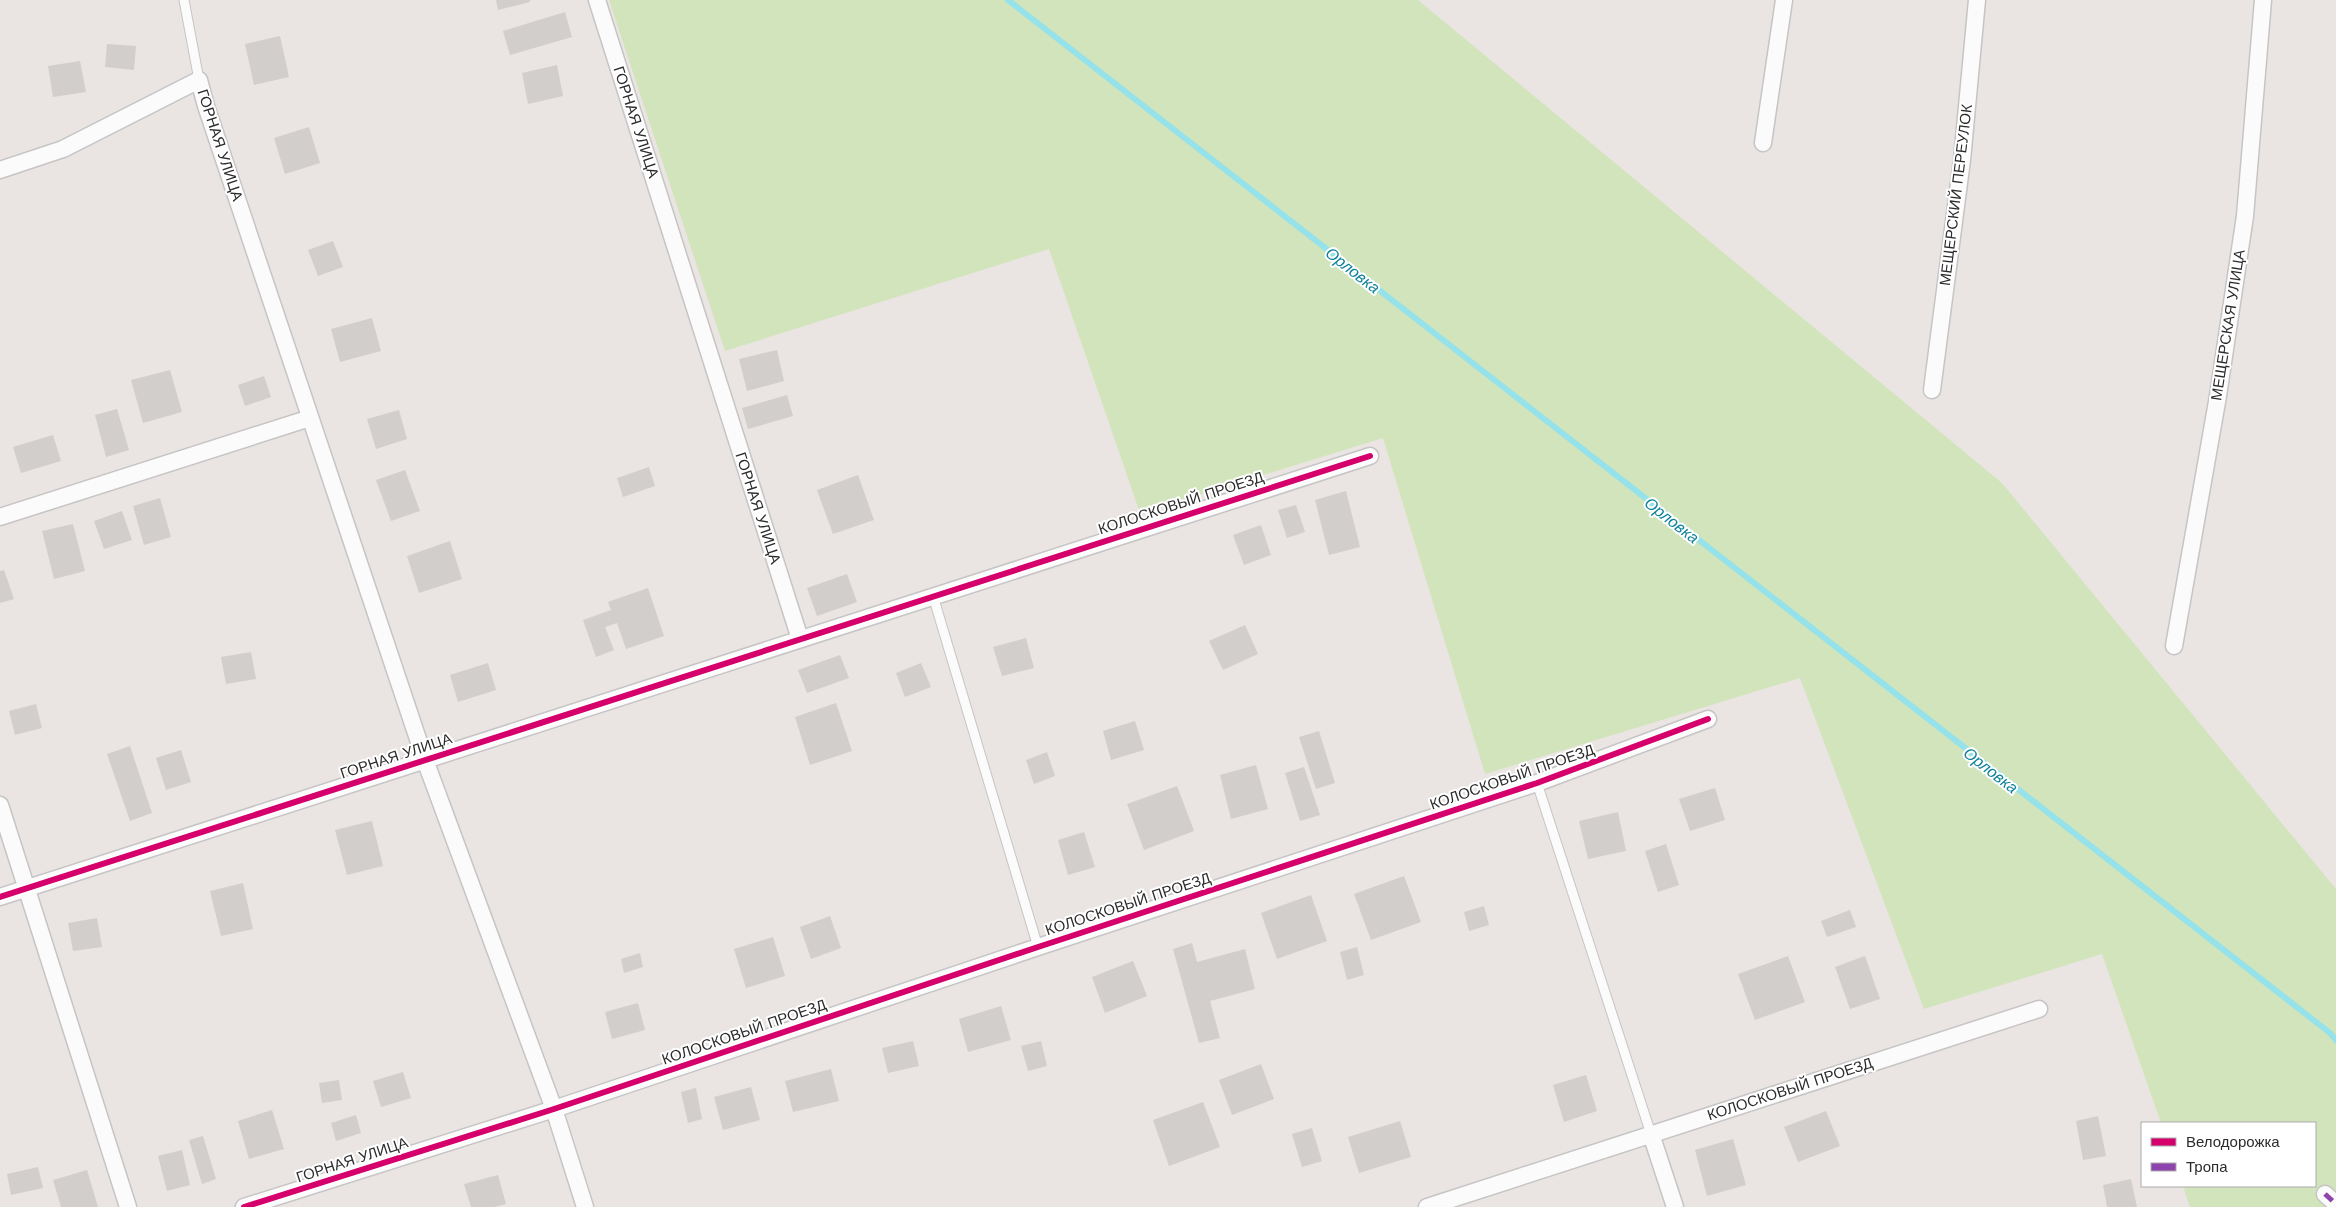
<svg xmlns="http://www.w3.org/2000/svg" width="2336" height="1207" viewBox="0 0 2336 1207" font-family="'Work Sans',sans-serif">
<rect width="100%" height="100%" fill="#eae5e2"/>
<path fill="#d2e4bb" d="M609,0H1418L2002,483L2336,889V1207H2190L2183,1186H2315V1123H2161L2102,954L1924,1009L1800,678L1485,774L1383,438L1140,513L1049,249L725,351Z"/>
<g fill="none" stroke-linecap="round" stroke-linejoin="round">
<path stroke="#96e2ea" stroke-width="6" d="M1008,0L2330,1033L2336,1040"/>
</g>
<g fill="#d1cecb">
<path d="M496,0H530V2L498,10Z"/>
<path d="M565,12L572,37L510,55L503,31Z"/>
<path d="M280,36L289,77L254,85L245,44Z"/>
<path d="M107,44L136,46L134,70L105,67Z"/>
<path d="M80,61L86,92L53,97L48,66Z"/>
<path d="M557,65L563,96L528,104L522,73Z"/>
<path d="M309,127L320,163L285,174L274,138Z"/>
<path d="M333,241L343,267L318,276L308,250Z"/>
<path d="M372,318L381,351L340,362L331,329Z"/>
<path d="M777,350L784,381L747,391L739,359Z"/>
<path d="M170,370L182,412L143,423L131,380Z"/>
<path d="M264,376L271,397L245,406L238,385Z"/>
<path d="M787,395L793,416L748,429L742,408Z"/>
<path d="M117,409L129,450L106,457L95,415Z"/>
<path d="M399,410L407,439L376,449L367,419Z"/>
<path d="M53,435L61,461L21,473L13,447Z"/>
<path d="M649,467L655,486L623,497L617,478Z"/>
<path d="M405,470L420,511L391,521L376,480Z"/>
<path d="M858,475L874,520L833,534L817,490Z"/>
<path d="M1346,491L1360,547L1329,555L1315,500Z"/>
<path d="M160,498L171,537L144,545L133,506Z"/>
<path d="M1296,505L1305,532L1287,538L1278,510Z"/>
<path d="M122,511L132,540L104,549L94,521Z"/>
<path d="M73,524L85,571L54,579L42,531Z"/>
<path d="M1261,525L1271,555L1244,565L1233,535Z"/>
<path d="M450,541L462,579L419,593L407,556Z"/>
<path d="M4,570L14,599L0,603V571Z"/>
<path d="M847,574L857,602L817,616L807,588Z"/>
<path d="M648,588L664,636L626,649L617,623L605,627L614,650L596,657L583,620L611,610L608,602Z"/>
<path d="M1245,625L1258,654L1223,670L1209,641Z"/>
<path d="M1026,638L1034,668L1002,676L993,647Z"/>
<path d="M251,652L256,679L226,684L221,657Z"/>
<path d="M840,655L849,678L807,693L798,670Z"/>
<path d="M488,663L496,690L458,702L450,675Z"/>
<path d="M921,663L931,687L905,697L896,673Z"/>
<path d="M836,703L852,751L810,765L795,717Z"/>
<path d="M36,704L42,728L15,735L9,711Z"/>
<path d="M1135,721L1144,750L1111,760L1103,731Z"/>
<path d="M1319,731L1335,783L1316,789L1299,737Z"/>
<path d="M130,746L152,813L130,821L107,754Z"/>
<path d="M181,750L191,782L166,790L156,758Z"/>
<path d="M1047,752L1055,776L1034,784L1026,760Z"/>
<path d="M1256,765L1268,809L1231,819L1220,775Z"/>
<path d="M1304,767L1320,815L1300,821L1285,773Z"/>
<path d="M1177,786L1194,831L1144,850L1127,804Z"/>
<path d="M1715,788L1725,820L1690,831L1679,799Z"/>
<path d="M1618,812L1626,851L1588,859L1579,821Z"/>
<path d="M372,821L383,866L347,875L335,830Z"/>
<path d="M1084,832L1095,867L1068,875L1058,840Z"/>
<path d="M1666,844L1679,885L1658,892L1645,851Z"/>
<path d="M1404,876L1421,922L1371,940L1354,894Z"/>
<path d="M243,883L253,929L221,936L210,891Z"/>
<path d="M1311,895L1327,941L1277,959L1261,913Z"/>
<path d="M1484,906L1489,925L1469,931L1464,912Z"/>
<path d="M1850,910L1856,927L1827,937L1821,921Z"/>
<path d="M830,916L841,948L811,959L800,927Z"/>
<path d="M97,918L102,947L73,951L68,923Z"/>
<path d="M773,937L785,976L746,988L734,949Z"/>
<path d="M1192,943L1197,962L1245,949L1255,989L1210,1001L1220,1038L1199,1043L1173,949Z"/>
<path d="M1357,947L1364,975L1347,980L1340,952Z"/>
<path d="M640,953L643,967L624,973L621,959Z"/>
<path d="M1788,956L1805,1002L1755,1020L1738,974Z"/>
<path d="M1865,956L1880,999L1850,1009L1835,967Z"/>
<path d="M1133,961L1147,996L1105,1013L1092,977Z"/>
<path d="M638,1003L645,1030L612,1039L605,1012Z"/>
<path d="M1001,1006L1011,1040L968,1052L959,1019Z"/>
<path d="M913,1041L919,1066L888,1073L882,1048Z"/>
<path d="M1041,1041L1047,1066L1028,1071L1021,1046Z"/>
<path d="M1261,1064L1274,1099L1232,1115L1219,1080Z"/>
<path d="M831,1069L839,1101L793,1112L785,1081Z"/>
<path d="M403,1072L411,1098L381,1107L373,1081Z"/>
<path d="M1586,1075L1597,1111L1564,1122L1553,1085Z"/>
<path d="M339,1080L342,1100L322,1103L319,1083Z"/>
<path d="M751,1087L760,1120L723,1130L714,1097Z"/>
<path d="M696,1088L702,1119L688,1123L681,1092Z"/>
<path d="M1203,1102L1220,1147L1169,1166L1153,1120Z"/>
<path d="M272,1110L284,1149L249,1159L238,1121Z"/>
<path d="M1826,1111L1840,1146L1798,1162L1784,1127Z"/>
<path d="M356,1115L361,1133L336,1141L331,1123Z"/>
<path d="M2098,1116L2106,1156L2083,1160L2076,1121Z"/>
<path d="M1400,1121L1411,1157L1359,1173L1348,1137Z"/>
<path d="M1312,1128L1322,1161L1302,1167L1292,1134Z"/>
<path d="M203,1136L216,1179L202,1184L189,1140Z"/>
<path d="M1733,1139L1746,1185L1707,1196L1695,1150Z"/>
<path d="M182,1150L190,1185L167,1191L158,1156Z"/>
<path d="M38,1167L43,1188L11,1195L7,1174Z"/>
<path d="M87,1170L98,1207H61L53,1180Z"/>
<path d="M498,1175L506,1204L494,1207H471L464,1184Z"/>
<path d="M2131,1179L2137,1207H2107L2103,1185Z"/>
</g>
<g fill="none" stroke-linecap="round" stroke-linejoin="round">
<g stroke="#c6c4c4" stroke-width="11">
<g id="lane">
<path d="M184,0L199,80"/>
<path d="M933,596L1038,947"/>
<path d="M1537,783L1651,1134"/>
</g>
</g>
<g stroke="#c6c4c4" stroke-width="19">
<g id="street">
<path d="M597,0L800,639"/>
<path d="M1763,143L1784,0"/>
<path d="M0,170L63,149L199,80L206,106L425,760L554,1109L585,1207"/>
<path d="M1932,390L1962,160L1977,0"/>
<path d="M0,517L310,418"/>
<path d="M2174,646L2218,396L2245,216L2263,0"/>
<path d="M0,805L128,1207"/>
<path d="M0,897L1370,456"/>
<path d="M1651,1134L1675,1207"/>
<path d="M2325,1194L2336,1204"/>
<path d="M244,1207L554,1109L1038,947L1537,783L1708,719"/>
<path d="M1427,1207L2039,1009"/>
</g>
</g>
<use href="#lane" stroke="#fcfbfb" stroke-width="9"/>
<use href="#street" stroke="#fcfbfb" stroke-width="16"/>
<path stroke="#8e44ad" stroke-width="5" stroke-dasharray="10 5" stroke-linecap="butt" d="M2325,1194L2336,1204"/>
<g stroke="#fff" stroke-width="9">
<g id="cycleway">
<path d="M0,897L1370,456"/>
<path d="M244,1207L554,1109L1038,947L1537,783L1708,719"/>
</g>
</g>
<use href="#cycleway" stroke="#d6006c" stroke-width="6"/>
</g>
<g text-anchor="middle" stroke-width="4" stroke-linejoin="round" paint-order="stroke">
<g font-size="15" fill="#2c2c2c" stroke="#fff">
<text transform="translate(636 122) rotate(72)" y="5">ГОРНАЯ УЛИЦА</text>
<text transform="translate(220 145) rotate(72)" y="5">ГОРНАЯ УЛИЦА</text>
<text transform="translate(1956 195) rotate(-83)" y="5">МЕЩЕРСКИЙ ПЕРЕУЛОК</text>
<text transform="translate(2228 325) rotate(-81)" y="5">МЕЩЕРСКАЯ УЛИЦА</text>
<text transform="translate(1181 503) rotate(-18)" y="5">КОЛОСКОВЫЙ ПРОЕЗД</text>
<text transform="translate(758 508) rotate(72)" y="5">ГОРНАЯ УЛИЦА</text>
<text transform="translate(396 756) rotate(-18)" y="5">ГОРНАЯ УЛИЦА</text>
<text transform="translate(1512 777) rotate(-19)" y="5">КОЛОСКОВЫЙ ПРОЕЗД</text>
<text transform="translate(1128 904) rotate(-18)" y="5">КОЛОСКОВЫЙ ПРОЕЗД</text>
<text transform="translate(744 1032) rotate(-19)" y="5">КОЛОСКОВЫЙ ПРОЕЗД</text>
<text transform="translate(1790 1089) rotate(-18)" y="5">КОЛОСКОВЫЙ ПРОЕЗД</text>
<text transform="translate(352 1160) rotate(-18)" y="5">ГОРНАЯ УЛИЦА</text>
</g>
<g font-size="16" font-style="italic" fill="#0e819d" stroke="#fff">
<text transform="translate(1353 270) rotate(38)" y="6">Орловка</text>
<text transform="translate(1672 520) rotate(38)" y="6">Орловка</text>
<text transform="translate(1991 770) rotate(38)" y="6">Орловка</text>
</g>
</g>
<rect x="2141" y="1122" width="175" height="65" fill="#ffffff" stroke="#ababab"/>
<rect x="2151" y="1138" width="25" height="8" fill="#d6006c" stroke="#ababab"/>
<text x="2186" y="1147" font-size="15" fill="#2c2c2c">Велодорожка</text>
<rect x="2151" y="1163" width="25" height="8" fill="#8e44ad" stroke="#ababab"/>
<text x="2186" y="1172" font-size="15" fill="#2c2c2c">Тропа</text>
</svg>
